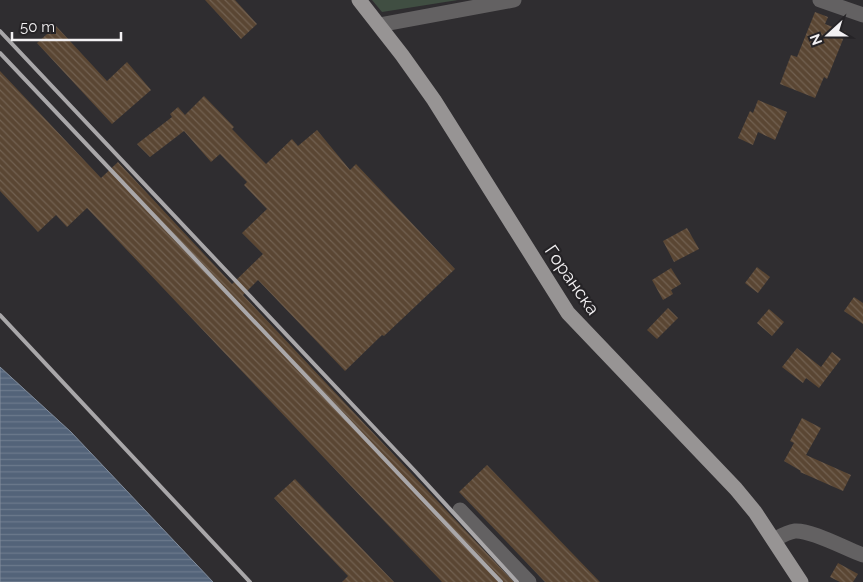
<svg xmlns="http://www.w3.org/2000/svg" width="863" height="582" viewBox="0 0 863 582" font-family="Raleway,sans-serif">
<defs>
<pattern id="water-rules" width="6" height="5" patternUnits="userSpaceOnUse" patternTransform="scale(1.25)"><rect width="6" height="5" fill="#536379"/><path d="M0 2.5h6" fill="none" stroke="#6c7a8c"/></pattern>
<pattern id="building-back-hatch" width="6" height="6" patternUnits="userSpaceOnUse" patternTransform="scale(1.25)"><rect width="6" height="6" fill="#5a4633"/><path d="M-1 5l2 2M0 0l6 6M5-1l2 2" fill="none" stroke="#726151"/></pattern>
</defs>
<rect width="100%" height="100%" fill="#2f2d30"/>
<path fill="#404e42" d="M372,0H458L382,12Z"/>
<path fill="url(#water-rules)" stroke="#838e9e" d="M0,367L71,432L213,582H0Z"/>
<g fill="url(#building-back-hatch)">
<path d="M205,0H235L257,24L241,39Z"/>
<path d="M815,12L828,17L825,24L846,32L827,79L824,77L815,98L780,84L791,55L797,57Z"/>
<path d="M56,26L107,81L127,62L151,90L112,124L37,43Z"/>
<path d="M0,71L101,178L118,162L232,284L263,254L242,233L267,209L244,185L247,182L220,154L211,162L184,131L150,157L137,144L172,117L170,114L178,107L185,115L204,96L234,127L232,129L266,164L292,139L298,146L317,130L350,170L356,164L455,269L384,336L382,335L345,371L258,280L243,295L514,582H442L87,208L67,227L56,215L38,232L0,191Z"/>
<path d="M758,100L787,112L775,140L758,132L753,145L738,138L750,111L753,113Z"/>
<path d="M687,228L699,249L674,262L663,241Z"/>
<path d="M757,267L770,277L758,293L745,283Z"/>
<path d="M671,268L681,284L671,290L673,294L663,300L652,280Z"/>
<path d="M854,297L863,303V324L844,311Z"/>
<path d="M668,308L678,318L657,339L647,330Z"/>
<path d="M769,309L784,322L772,336L757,323Z"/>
<path d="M797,348L821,367L832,352L841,359L819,388L806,378L803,383L782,367Z"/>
<path d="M802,418L821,428L806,455L851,475L843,491L800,472L801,471L784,461L794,443L790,441Z"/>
<path d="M487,465L600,582H545L459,492Z"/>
<path d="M295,479L394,582H342L348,576L274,498Z"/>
<path d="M838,563L858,574L853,582H840L830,577Z"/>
</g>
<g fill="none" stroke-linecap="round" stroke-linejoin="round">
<g stroke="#636162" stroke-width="15">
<path d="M820,0L863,15"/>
<path d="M379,25L514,0"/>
<path d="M460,510L529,582"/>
<path d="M774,540C781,536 787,532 795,531C812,530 846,549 863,555"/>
</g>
<path stroke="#979494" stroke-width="15" d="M359,0L402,55L434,100L568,313L736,489L755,512L801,582"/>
<g stroke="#a9a7a9" stroke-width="4">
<path d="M0,31L415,471L517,582"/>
<path d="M0,53L501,582"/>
<path d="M0,315L250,582"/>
</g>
</g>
<g text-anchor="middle" stroke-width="4.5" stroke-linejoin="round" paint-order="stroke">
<g font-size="18" fill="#f3f1f3" stroke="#252326">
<text transform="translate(572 280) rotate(55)" y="6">Горанска</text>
</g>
</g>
<g transform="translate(828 35) rotate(249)" stroke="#252326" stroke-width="4" paint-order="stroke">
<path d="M0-4L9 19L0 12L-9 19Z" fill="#f3f1f3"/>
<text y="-8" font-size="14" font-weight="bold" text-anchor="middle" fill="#f3f1f3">N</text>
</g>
<path d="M12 32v8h109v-8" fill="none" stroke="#f3f1f3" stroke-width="2.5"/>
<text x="20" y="32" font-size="15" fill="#f3f1f3" stroke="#252326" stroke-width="4" paint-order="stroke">50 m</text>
</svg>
